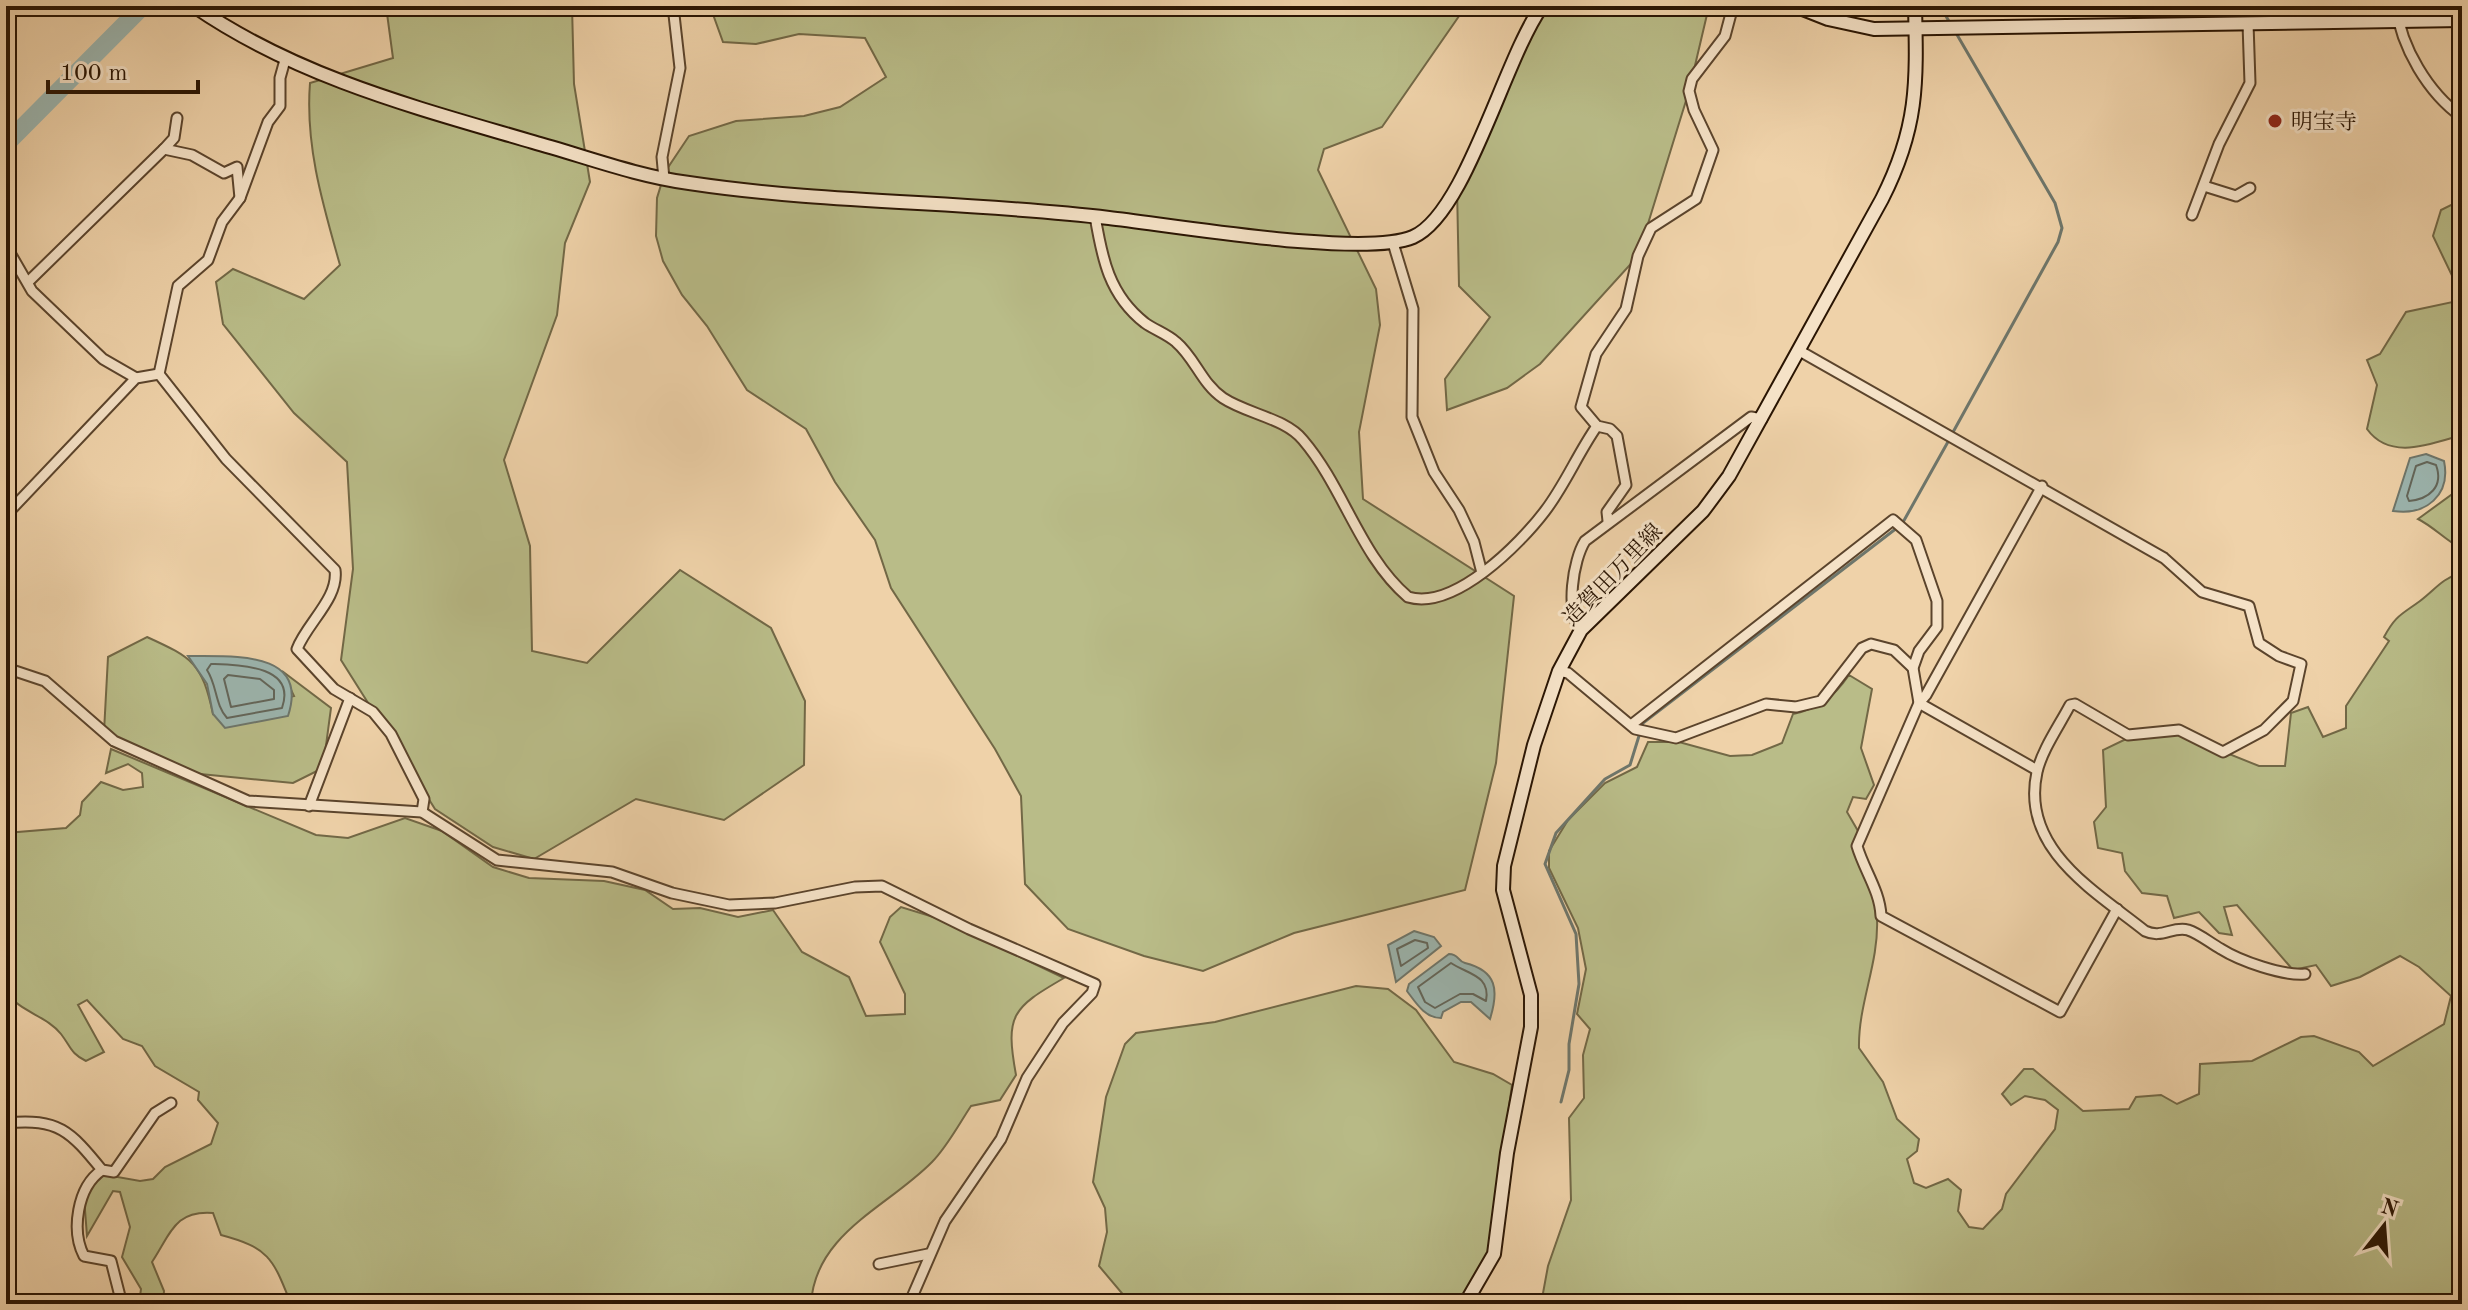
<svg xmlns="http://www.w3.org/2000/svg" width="2468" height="1310" viewBox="0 0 2468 1310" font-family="'Old Standard TT','Noto Serif JP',serif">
<rect width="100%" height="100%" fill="#efd2a9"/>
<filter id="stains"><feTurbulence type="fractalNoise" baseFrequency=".0025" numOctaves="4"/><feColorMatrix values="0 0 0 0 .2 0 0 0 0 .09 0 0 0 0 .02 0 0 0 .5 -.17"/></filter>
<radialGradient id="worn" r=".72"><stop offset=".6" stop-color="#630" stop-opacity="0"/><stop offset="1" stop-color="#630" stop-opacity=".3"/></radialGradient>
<g fill="#b9bc88" stroke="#726846" stroke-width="2">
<path d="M386,6H572L574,84L590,182L565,243L557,315L504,460L530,546L532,651L587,663L680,570L771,628L805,701L804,765L724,820L636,799L534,859L493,847L435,809L341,660L353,569L347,462L294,413L223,324L216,282L233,269L304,299L340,265C323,205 305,146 310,83L393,58Z"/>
<path d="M710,6H1466L1382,127L1324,149L1318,170L1376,289L1380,325L1359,432L1363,499L1514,596L1496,763L1465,890L1294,933L1203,971L1144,956L1068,929L1025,884L1021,796L995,749L891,588L875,540L835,482L806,429L747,390L707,326L682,295L663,261L656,236L657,198L665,172L689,136L736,121L804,116L840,107L886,77L865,38L799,34L756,44L723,42Z"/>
<path d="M1551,6H1709L1689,91L1638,256L1540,364L1507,388L1447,410L1445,379L1490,317L1459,286L1457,187L1530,24Z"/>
<path d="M2453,204L2462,207V435C2430,444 2390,461 2367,429L2377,385L2367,360L2380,354L2406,312L2453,302L2458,288L2433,236L2441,210Z"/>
<path d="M2462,487V549C2445,540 2434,527 2418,519Z"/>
<path d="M2462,572V1304H1541L1548,1266L1571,1200L1569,1118L1584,1098L1583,1055L1590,1029L1577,1014L1586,969L1578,928L1549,868V851L1568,820L1605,783L1637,767L1648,742H1679L1730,756L1752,755L1782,743L1793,714C1820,708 1833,698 1849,675L1872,689L1861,748L1874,785L1866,799L1853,797L1847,812L1858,831C1849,864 1876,887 1877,919C1879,963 1858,1004 1859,1048L1883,1082L1897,1119L1919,1139L1917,1151L1907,1159L1914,1183L1926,1188L1948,1179L1961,1190L1958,1211L1969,1227L1983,1229L2002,1209L2006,1194L2055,1129L2058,1110L2045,1100L2025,1096L2011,1105L2002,1094L2024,1069H2033L2083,1111L2129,1109L2136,1097L2161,1095L2177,1104L2199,1094L2200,1064L2252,1061L2301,1037L2314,1036L2359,1052L2373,1066L2444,1024L2451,996L2419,967L2400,956L2360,977L2331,986L2316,965L2293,970L2237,905L2224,907L2232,935L2219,933L2199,912L2174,918L2167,896L2142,893L2125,871L2122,853L2098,848L2094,822L2106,807L2103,750L2126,739L2177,733L2259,766H2285L2291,713L2308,707L2323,737L2346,728V706L2389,641L2384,637C2396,615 2401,615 2420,601C2437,588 2440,580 2462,572Z"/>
<path d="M147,637C193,658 202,663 213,714L294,696L282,671L331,708L323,768L293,783L180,772L104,732L108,657Z"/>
<path d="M111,749L316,835L348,838L405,818L442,831L493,867L529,878L604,881L645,890L673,909L700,908L738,917L773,910L802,952L849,977L866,1016L905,1014V994L880,942L890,917L901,907L940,919L1064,978C1012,1008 1005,1015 1016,1075L1000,1100L971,1106C959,1124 947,1147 932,1162C888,1207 815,1233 811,1304H390L365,1299L364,1304H344L341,1299L291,1304C273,1259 270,1248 221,1235L213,1213C175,1210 171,1233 152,1262L164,1291L163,1304H139L141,1289L122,1257L130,1227L120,1192L113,1191L87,1236L84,1197L101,1174L140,1181L153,1179L165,1167L211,1144L218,1123L198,1100L199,1092L155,1066L142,1046L123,1039L87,1000L78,1005L104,1052L86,1061C71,1054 71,1047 61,1034C47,1016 20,1012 6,992V833L66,828L80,815L82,802L101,782L123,790L143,787L142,773L128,764L106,773Z"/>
<path d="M1356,986L1388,989L1416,1010L1454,1062L1493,1074L1512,1085L1489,1252L1459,1304H1131L1099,1266L1107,1232L1105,1208L1093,1182L1106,1097L1125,1044L1136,1033L1215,1022Z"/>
</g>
<g fill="#9cb6b0" stroke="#6e766b" stroke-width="2">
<path d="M2426,454L2444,461C2451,495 2426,516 2393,511L2410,458Z"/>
<path d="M188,656C231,657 310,649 288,716L225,728L213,714L207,684Z"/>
<path d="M1414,931L1434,937L1441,946L1396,982L1388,945Z"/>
<path d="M1449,954C1459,954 1457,961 1465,963C1497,971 1499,990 1490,1019L1471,1002H1461L1443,1012L1441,1018C1425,1018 1416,1003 1407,991L1409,984Z"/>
</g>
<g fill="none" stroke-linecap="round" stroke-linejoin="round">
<g stroke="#63665a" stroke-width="2">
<path d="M2427,462L2436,465C2444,487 2429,499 2409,501L2407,496L2416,466Z"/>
<path d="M211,664C239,665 297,665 282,708L227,718C215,705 217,685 207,670Z"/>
<path d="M228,675L260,679L274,690V699L231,707L224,679Z"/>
<path d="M1415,940L1427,943L1428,948L1401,966L1397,949Z"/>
<path d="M1451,963C1467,974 1491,975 1486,1001L1473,994H1460L1435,1008L1425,1002L1418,987Z"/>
</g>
<g stroke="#6e766b" stroke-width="3">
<path d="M1940,6L1950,23"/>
<path d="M1952,434L2058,242L2062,228L2055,203L1956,33"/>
<path d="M1561,1102L1569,1070V1044L1579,984L1576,934L1545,864L1556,833L1605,779L1630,765L1643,723L1902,524L1949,440"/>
</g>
<path stroke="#9cb6b0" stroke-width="18" d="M6,144L143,6"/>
<g stroke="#5b442c" stroke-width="13">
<g id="street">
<path d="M2396,6C2401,47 2428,93 2462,117"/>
<path d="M164,149L192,155L224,173L237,167L240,198"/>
<path d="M664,179L662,157L680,68L673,6"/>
<path d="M2204,186L2236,196L2250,188"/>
<path d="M2192,215L2219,144L2250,83L2248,23"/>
<path d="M1095,216C1102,258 1109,295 1145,323C1155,330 1167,334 1176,342C1195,358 1202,384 1223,398C1247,414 1285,418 1303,440C1344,488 1360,556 1408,597C1454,611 1520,544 1545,511C1565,485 1578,453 1597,426"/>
<path d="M1393,243L1413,309L1412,417L1434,472L1459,510L1474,542L1482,573"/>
<path d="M6,246L32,291L103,359L136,378"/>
<path d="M28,282L164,149L174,138L177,118"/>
<path d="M1798,350L2164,558L2202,592L2249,606L2259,643L2279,656L2301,664L2293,701L2264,730L2223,752L2179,730L2128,735L2075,704L2070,705C2059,726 2042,750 2037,772C2020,849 2095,891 2145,931C2162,939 2172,926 2188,930C2200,934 2210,943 2221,949C2240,961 2283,976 2305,974"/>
<path d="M159,374L226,459L335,570C339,598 307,623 297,649L334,689L373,712L391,734L424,799L422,812"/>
<path d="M159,374L178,286L208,260L222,222L240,198L268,122L280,106V78L285,60"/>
<path d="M2042,486L1926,695L1919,703L1857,846C1864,870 1880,891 1881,916L2060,1012L2117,909"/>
<path d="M6,515L136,378L159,374"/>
<path d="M1608,521L1607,512L1626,485L1617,436L1610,429L1597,426L1581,407L1596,354L1626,309L1638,256L1651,228L1696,199L1713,150L1694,110L1689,91L1692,79L1725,36L1733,6"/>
<path d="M1581,630C1565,612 1573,560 1585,541L1751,417L1762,419"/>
<path d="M6,668L45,681L114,741L248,801L422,812L497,860L612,872L672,893L729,905L775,903L855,887L882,886L969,929L1095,984L1092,993L1063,1023L1027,1078L1001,1139L945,1221L909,1304"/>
<path d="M1559,671L1568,673L1635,729L1676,738L1766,704L1796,707L1821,701L1862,648L1871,644L1894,650L1913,668"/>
<path d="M1631,725L1893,520L1916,540L1937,601V627L1919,651L1913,668L1919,703L2037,770"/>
<path d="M309,806L350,698"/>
<path d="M6,1123C59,1118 70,1131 102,1170L114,1172L155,1113L171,1103"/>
<path d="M102,1170C77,1187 71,1231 84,1256L111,1261L122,1304"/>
<path d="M879,1264L928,1254"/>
</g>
</g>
<g stroke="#2a1503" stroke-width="16">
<g id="secondary">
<path d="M194,6C297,77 414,107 533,142C584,156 636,176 689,183C828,204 969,201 1109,218C1172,225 1363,258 1413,237C1466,214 1504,59 1542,6"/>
<path d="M1795,6L1828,19L1874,29L2462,20"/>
<path d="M1465,1304L1494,1254L1507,1153L1531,1027V995L1503,890L1504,866L1534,745L1559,671L1581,630L1703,511L1729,476L1882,199C1918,128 1917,84 1915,6"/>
</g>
</g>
<use href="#street" stroke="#f5e2c7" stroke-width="9"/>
<use href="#secondary" stroke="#f5e2c7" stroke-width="12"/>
</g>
<circle fill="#8f2418" stroke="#f5e2c7" stroke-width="3" cx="2275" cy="121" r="8"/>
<g text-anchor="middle" stroke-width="6" stroke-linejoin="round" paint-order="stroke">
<g font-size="22" fill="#2a1503" stroke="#f5e2c7" text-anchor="start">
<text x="2291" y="129">明宝寺</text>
</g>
<g font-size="22" fill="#2a1503" stroke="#f5e2c7">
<text transform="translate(1612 574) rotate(-46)" y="8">造賀田万里線</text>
</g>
</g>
<rect width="2468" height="1310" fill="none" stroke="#efd2a9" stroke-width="32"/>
<rect x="8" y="8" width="2452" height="1294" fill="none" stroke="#2a1503" stroke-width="4"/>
<rect x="16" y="16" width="2436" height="1278" fill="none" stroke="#2a1503" stroke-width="2"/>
<g transform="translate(2384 1226) rotate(17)" stroke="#f5e2c7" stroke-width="6" paint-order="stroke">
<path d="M0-6L14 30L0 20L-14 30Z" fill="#2a1503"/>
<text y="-12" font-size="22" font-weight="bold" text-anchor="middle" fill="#2a1503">N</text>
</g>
<path d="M48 80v12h150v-12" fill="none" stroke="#2a1503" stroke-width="4"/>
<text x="60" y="80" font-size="24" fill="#2a1503" stroke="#f5e2c7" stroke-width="6" paint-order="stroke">100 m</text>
<rect width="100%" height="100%" filter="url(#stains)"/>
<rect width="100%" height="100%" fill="url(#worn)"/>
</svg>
